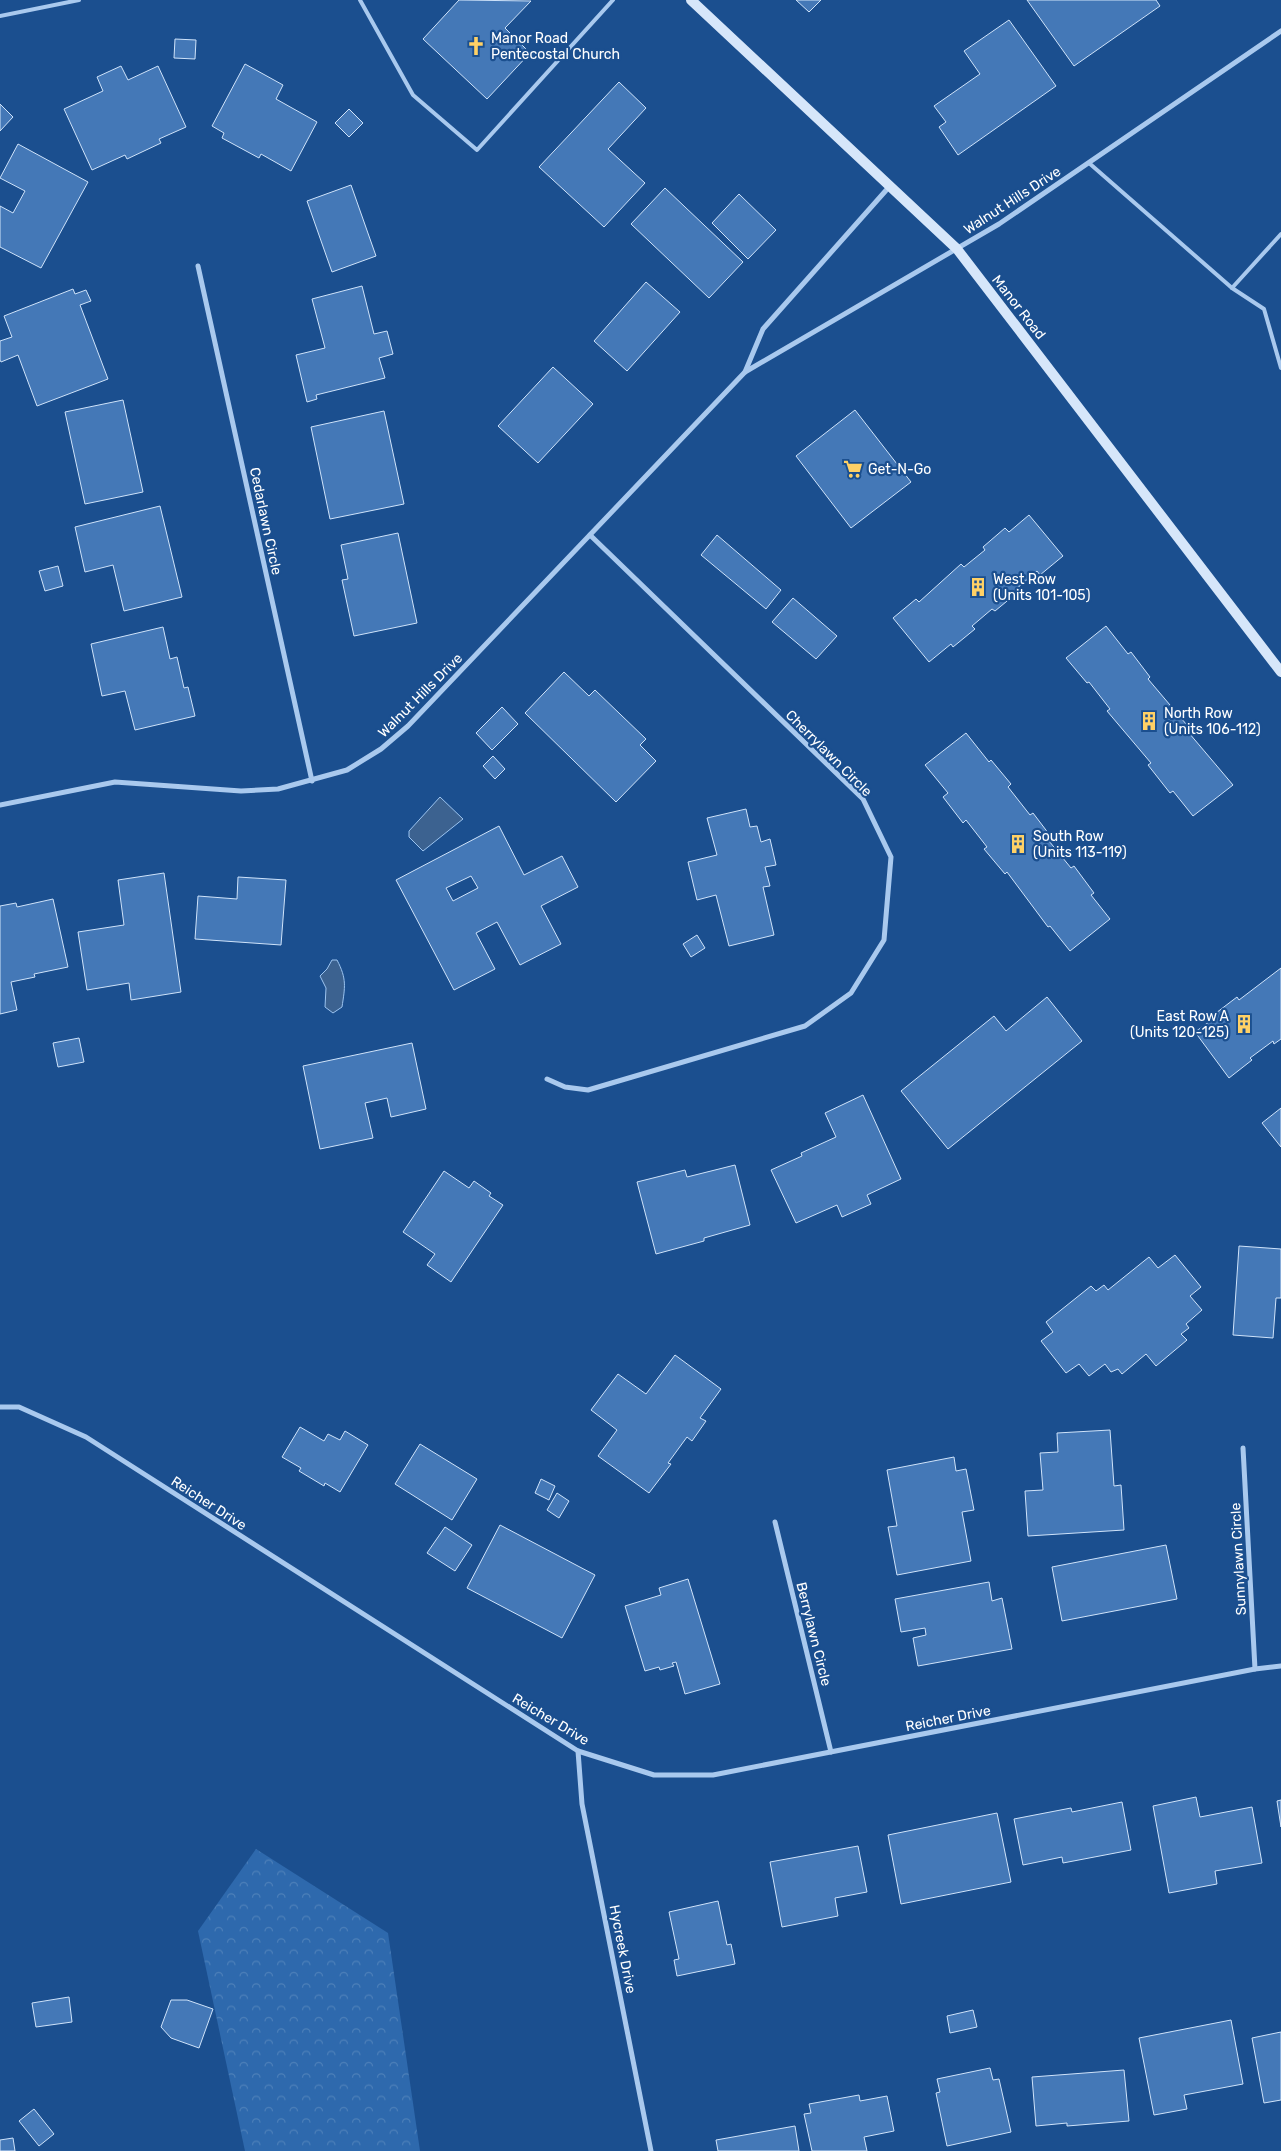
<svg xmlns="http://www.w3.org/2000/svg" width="1281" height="2151" viewBox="0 0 1281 2151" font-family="Rubik,sans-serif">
<defs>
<pattern id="forest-crowns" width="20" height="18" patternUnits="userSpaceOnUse" patternTransform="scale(1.25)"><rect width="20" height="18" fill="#2e69ad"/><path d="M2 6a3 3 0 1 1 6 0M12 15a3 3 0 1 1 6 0" fill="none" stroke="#4d80b9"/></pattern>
</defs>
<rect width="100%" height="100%" fill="#1b4f8f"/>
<path fill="url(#forest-crowns)" d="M256,1849L388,1933L420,2151H245L198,1931Z"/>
<g fill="#3c6290" stroke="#9cc4f0">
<path d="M440,797L463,819L423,851L409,837V831Z"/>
<path d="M332,960H337C347,979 345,987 342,1007L333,1013L325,1007L326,988L320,976L327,969Z"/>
</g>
<g fill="#4478b7" stroke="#cfe3fa" fill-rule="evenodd">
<path d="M459,0L531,1L505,28L530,53L487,99L423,39Z"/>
<path d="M796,0H821L809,12Z"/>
<path d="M1027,0H1156L1160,6L1074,66Z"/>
<path d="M1009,20L1056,86L958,155L939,127L946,122L934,106L980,74L964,51Z"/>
<path d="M175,39L196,40L195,59L174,58Z"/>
<path d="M245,64L283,85L276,99L317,122L291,171L261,154L259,158L222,138L224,133L212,126Z"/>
<path d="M121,66L128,80L158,66L186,127L159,139L161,143L127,159L125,155L92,170L64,109L103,91L97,77Z"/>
<path d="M619,82L646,108L608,149L645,183L604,227L539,167Z"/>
<path d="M0,104L13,117L0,131Z"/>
<path d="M349,109L363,123L349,137L335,123Z"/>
<path d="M18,144L88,182L41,268L0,247V206L13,213L25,191L0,178Z"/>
<path d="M351,185L376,256L332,272L307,201Z"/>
<path d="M665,188L743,262L709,298L631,224Z"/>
<path d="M739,194L776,230L748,259L712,223Z"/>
<path d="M646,282L680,312L627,371L594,341Z"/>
<path d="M362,286L374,334L387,331L393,354L379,358L385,378L316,395L317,399L307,402L296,355L325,348L312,299Z"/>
<path d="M73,289L75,294L86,290L91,301L80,305L108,379L37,406L18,355L1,362L0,360V341L12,337L4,316Z"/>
<path d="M553,367L593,404L538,463L498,426Z"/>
<path d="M123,400L143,492L85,504L65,412Z"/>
<path d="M855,410L911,482L851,528L796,456Z"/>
<path d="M384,411L404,504L330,519L311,427Z"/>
<path d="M160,506L182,597L124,611L113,565L85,572L75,527Z"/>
<path d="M1029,515L1063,556L1040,575L1037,571L1015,590L1018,592L995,611L992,609L972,626L975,629L953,647L951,644L929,662L893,618L916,599L919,602L961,564L964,567L985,550L983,547L1005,528L1009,532Z"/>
<path d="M398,533L417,623L354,636L342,580L348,579L341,545Z"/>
<path d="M717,535L781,590L766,609L701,555Z"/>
<path d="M58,566L63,586L45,591L39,571Z"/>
<path d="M793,598L837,636L816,659L772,622Z"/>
<path d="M1106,626L1128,654L1131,652L1150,677L1148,679L1192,731L1189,733L1233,785L1193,816L1173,791L1170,793L1148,765L1151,763L1107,711L1110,709L1089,682L1087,683L1066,658Z"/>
<path d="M163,627L170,659L177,657L184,688L188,687L195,716L135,730L125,691L102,696L91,644Z"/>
<path d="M564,672L589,696L595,690L646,739L640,745L656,761L616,802L525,713Z"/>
<path d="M502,707L518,724L492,750L476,733Z"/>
<path d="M966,733L989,762L991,760L1011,784L1008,787L1030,815L1033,813L1052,838L1049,841L1071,868L1074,866L1094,893L1091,895L1110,919L1070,951L1050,926L1048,927L1007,872L1005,874L984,849L987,847L966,820L963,823L943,797L948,793L925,765Z"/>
<path d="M493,756L505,769L495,779L483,766Z"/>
<path d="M746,809L750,827L757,826L761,842L770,839L776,865L765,867L770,886L763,887L774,935L729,946L716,895L697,900L688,862L717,855L707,818Z"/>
<path d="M499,826L524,875L562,856L578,887L541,906L561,944L520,965L497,922L476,933L495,969L454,990L396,880ZM471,876L478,888L453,901L446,888Z"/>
<path d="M164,873L181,992L131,1000L129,983L87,990L78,932L124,925L118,880Z"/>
<path d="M238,877L286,880L281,945L195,939L198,896L237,899Z"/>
<path d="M53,899L68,967L34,974L35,977L11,982L17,1010L0,1014V906L16,903L17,907Z"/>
<path d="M697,935L705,948L691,957L683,944Z"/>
<path d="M1281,968V1039L1274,1044L1273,1041L1250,1058L1252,1060L1229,1078L1195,1032L1217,1016L1216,1013L1237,997L1239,1000Z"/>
<path d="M1047,997L1082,1041L948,1149L901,1091L994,1016L1006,1031Z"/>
<path d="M79,1038L84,1062L58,1067L53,1043Z"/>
<path d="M412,1043L426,1109L391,1117L387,1098L365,1103L373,1138L320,1149L303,1066Z"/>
<path d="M863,1095L901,1179L867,1195L871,1204L842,1217L837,1205L796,1223L771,1170L802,1156L801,1153L836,1137L825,1113Z"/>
<path d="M1281,1108V1147L1262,1123Z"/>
<path d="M735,1165L750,1225L704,1238V1241L656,1254L637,1182L685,1170L687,1177Z"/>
<path d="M444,1171L469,1188L474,1181L491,1193L489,1196L503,1205L451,1282L427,1265L435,1254L403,1232Z"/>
<path d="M1239,1246L1281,1249V1298H1276L1273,1338L1233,1335Z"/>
<path d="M1175,1255L1201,1287L1190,1296L1202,1310L1186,1324L1189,1328L1181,1334L1187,1340L1156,1366L1146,1354L1122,1374L1118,1369L1111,1372L1105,1364L1089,1376L1079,1364L1066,1373L1041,1341L1053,1332L1046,1322L1091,1286L1096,1291L1104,1285L1108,1290L1149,1257L1158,1268Z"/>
<path d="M675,1355L721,1389L700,1418L706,1421L692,1441L687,1437L668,1463L671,1464L649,1493L598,1456L617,1430L591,1410L618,1374L646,1394Z"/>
<path d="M300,1427L324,1441L328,1434L340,1440L345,1431L368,1445L340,1492L325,1483L324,1486L299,1471L301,1468L282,1457Z"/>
<path d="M1110,1430L1114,1486L1121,1485L1124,1530L1028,1536L1025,1491L1043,1490L1040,1453L1058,1452L1057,1433Z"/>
<path d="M420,1444L477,1479L452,1520L395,1484Z"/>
<path d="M954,1457L956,1471L966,1469L974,1510L962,1512L971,1561L897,1575L888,1527L897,1526L887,1470Z"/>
<path d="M541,1479L555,1486L549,1500L535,1493Z"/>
<path d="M557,1493L569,1501L559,1518L547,1510Z"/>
<path d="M500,1525L595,1575L562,1638L467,1588Z"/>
<path d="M445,1527L472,1545L455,1571L427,1553Z"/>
<path d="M1166,1545L1177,1599L1062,1621L1052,1567Z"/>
<path d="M688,1579L720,1684L685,1694L676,1662L672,1663L674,1666L660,1670L659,1667L645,1671L625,1606L661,1595L659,1588Z"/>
<path d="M989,1582L992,1601L1002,1598L1012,1649L918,1666L913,1638L926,1635L925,1628L901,1632L895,1599Z"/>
<path d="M1196,1797L1200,1817L1252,1807L1262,1863L1215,1871L1217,1884L1169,1893L1153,1806Z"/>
<path d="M1281,1800V1827L1277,1801Z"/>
<path d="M1122,1802L1131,1850L1063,1863L1062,1857L1023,1865L1014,1819L1071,1808L1072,1812Z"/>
<path d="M997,1813L1011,1882L901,1904L888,1835Z"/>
<path d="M858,1846L867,1892L835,1898L838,1916L782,1927L770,1862Z"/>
<path d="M718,1901L727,1945L731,1944L735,1964L677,1976L674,1960L679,1959L669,1912Z"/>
<path d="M69,1997L72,2022L36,2027L32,2003Z"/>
<path d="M171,2000H187L213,2009L199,2048L171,2038L161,2027Z"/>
<path d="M973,2010L977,2027L950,2033L947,2016Z"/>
<path d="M1231,2020L1243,2084L1184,2095L1187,2109L1154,2115L1139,2038Z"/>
<path d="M1281,2032V2100L1264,2103L1252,2038Z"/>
<path d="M990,2068L993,2080L999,2079L1011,2132L947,2146L936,2093L940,2092L937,2079Z"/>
<path d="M1124,2070L1129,2121L1067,2126V2123L1036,2126L1032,2077Z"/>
<path d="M859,2095L860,2101L887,2096L894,2131L864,2137L867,2151H812L804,2114L811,2113L809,2104Z"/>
<path d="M34,2109L54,2134L39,2146L19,2121Z"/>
<path d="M795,2126L799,2151H718L716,2140Z"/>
<path d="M13,2138L15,2151H0V2140Z"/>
</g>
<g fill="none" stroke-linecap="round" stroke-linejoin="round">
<g stroke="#a9c9ee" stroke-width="4">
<path d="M360,0L413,95L477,150L613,0"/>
<path d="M0,16L79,0"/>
<path d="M1089,163L1232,288L1281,234"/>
<path d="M1232,288L1264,309L1281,368"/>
</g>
<g stroke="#a9c9ee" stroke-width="5">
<path d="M198,266L312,781"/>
<path d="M745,372L763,329L889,187"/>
<path d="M0,805L115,782L241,791L278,789L347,770L381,749L408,726L745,372L999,224L1281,31"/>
<path d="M547,1079L565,1087L588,1090L805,1026L851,993L884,940L891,857L863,799L590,535"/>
<path d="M0,1407H19L86,1437L578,1751L654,1775H713L1255,1669L1281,1666"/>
<path d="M1243,1448L1255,1669"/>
<path d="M775,1522L831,1752"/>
<path d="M578,1751L582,1804L651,2151"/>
</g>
<path stroke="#d6e6fa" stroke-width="10" d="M691,0L957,249L1281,672"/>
</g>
<defs>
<g id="church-bare" transform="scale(1.5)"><path d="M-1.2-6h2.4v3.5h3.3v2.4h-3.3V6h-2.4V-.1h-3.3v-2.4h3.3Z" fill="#ffd166" stroke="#1b4f8f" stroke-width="2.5" paint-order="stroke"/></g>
<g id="supermarket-bare" transform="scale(1.5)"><path d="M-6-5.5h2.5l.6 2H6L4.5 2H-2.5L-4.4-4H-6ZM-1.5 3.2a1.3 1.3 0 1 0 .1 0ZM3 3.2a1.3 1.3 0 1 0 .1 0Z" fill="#ffd166" stroke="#1b4f8f" stroke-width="2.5" paint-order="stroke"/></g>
<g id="building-bare" transform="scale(1.5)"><path d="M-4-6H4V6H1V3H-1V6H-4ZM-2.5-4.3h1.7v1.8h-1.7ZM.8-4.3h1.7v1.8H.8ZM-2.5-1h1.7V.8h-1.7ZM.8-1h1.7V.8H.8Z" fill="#ffd166" stroke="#1b4f8f" stroke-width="2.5" paint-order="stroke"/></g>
</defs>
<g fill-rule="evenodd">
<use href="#church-bare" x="476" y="46"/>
<use href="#supermarket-bare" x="853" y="469"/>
<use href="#building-bare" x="978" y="587"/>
<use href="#building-bare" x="1149" y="721"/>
<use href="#building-bare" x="1018" y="844"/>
<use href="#building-bare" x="1244" y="1024"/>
</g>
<g text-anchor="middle" stroke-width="4.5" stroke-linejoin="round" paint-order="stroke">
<g font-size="14" fill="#fff" stroke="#1b4f8f" text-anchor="start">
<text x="491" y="43">Manor Road<tspan x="491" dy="16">Pentecostal Church</tspan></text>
<text x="868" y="474">Get-N-Go</text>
<text x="993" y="584">West Row<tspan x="993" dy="16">(Units 101-105)</tspan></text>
<text x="1164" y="718">North Row<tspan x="1164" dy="16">(Units 106-112)</tspan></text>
<text x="1033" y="841">South Row<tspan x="1033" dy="16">(Units 113-119)</tspan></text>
<text x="1229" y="1021" text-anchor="end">East Row A<tspan x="1229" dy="16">(Units 120-125)</tspan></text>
</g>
<g font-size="14" fill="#fff" stroke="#1b4f8f">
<text transform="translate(1012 200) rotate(-33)" y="5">Walnut Hills Drive</text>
<text transform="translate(1019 307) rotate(52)" y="5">Manor Road</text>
<text transform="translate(266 521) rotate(78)" y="5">Cedarlawn Circle</text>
<text transform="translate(420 695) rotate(-45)" y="5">Walnut Hills Drive</text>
<text transform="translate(829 753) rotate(45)" y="5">Cherrylawn Circle</text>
<text transform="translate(209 1503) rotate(33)" y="5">Reicher Drive</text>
<text transform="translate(1238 1559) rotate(-93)" y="5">Sunnylawn Circle</text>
<text transform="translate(814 1634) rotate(76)" y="5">Berrylawn Circle</text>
<text transform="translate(948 1718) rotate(-11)" y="5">Reicher Drive</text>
<text transform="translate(551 1719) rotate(31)" y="5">Reicher Drive</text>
<text transform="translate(623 1949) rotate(79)" y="5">Hycreek Drive</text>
</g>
</g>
</svg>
